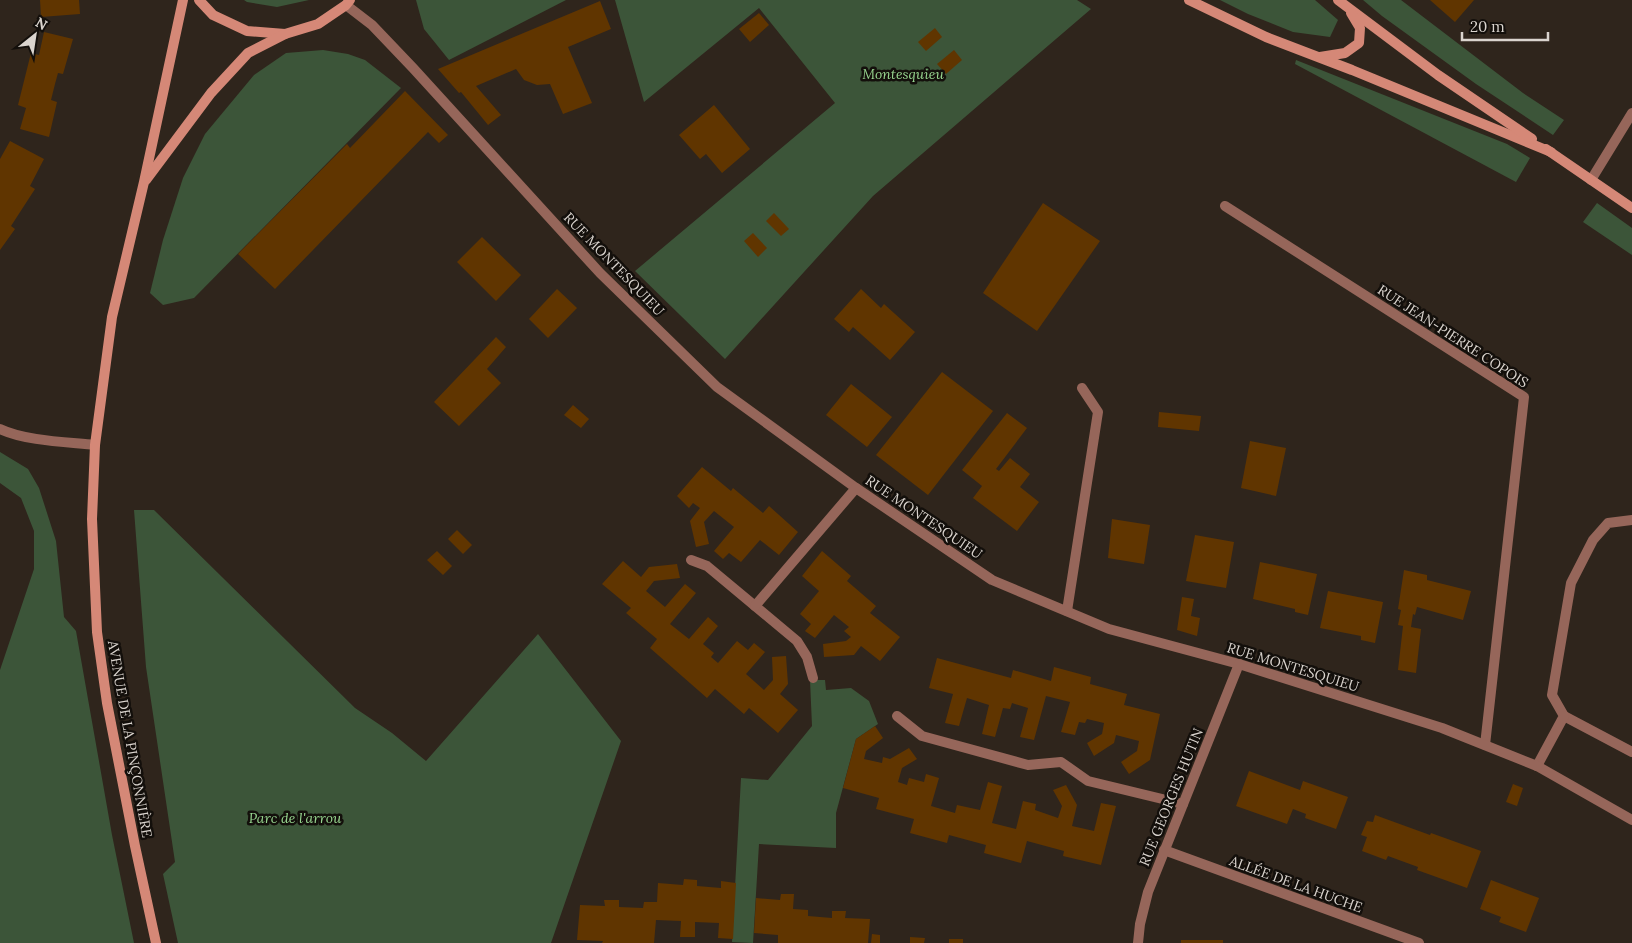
<svg xmlns="http://www.w3.org/2000/svg" width="1632" height="943" viewBox="0 0 1632 943" font-family="Lora,serif">
<rect width="100%" height="100%" fill="#2f251c"/>
<g fill="#3c5539">
<path d="M244,0H309L277,7L247,2Z"/>
<path d="M416,0H566L449,60L424,29Z"/>
<path d="M615,0H1077L1091,9L873,196L725,359L635,271L835,103L759,8L644,102Z"/>
<path d="M1220,0H1315L1338,20L1330,37L1293,32L1248,14Z"/>
<path d="M1363,0H1401L1523,93L1564,120L1553,135L1476,84L1382,16Z"/>
<path d="M323,50L348,54L365,60L401,88L194,298L163,305L150,293L163,240L183,178L205,134L254,75L286,53Z"/>
<path d="M1296,60L1507,144L1530,158L1516,182L1295,64Z"/>
<path d="M1597,203L1632,228V255L1583,222Z"/>
<path d="M0,452L28,469L39,488L56,541L64,617L76,631L112,835L134,943H0V670L34,569V531L21,498L0,483Z"/>
<path d="M134,510H154L355,708L392,733L426,761L538,634L621,741L551,943H178L163,874L175,862L146,667Z"/>
<path d="M810,680H825L826,690L851,688L869,701L878,724L856,739L836,813V848L759,844L753,943L732,942L741,778L768,780L812,726Z"/>
</g>
<g fill="#603500">
<path d="M40,0H79L80,14L41,17Z"/>
<path d="M1430,0H1474L1455,22Z"/>
<path d="M600,1L611,29L568,47L592,103L563,114L550,84L537,85L524,80L516,69L476,86L501,115L488,125L461,92L459,93L438,69Z"/>
<path d="M759,13L769,25L750,42L739,29Z"/>
<path d="M935,28L942,37L926,51L918,42Z"/>
<path d="M44,32L73,39L63,74L58,73L55,84L51,100L57,102L49,137L20,129L26,108L18,105L31,53L39,55Z"/>
<path d="M954,50L962,60L946,74L937,64Z"/>
<path d="M405,91L448,135L439,143L428,132L275,289L238,254L347,144L350,148Z"/>
<path d="M714,105L750,149L722,173L706,154L700,159L679,135Z"/>
<path d="M10,141L44,159L30,186L35,189L11,226L15,229L0,250V159Z"/>
<path d="M1043,203L1100,241L1037,331L983,293Z"/>
<path d="M774,213L789,229L781,236L766,221Z"/>
<path d="M753,233L767,248L758,257L744,241Z"/>
<path d="M482,237L521,275L496,301L457,262Z"/>
<path d="M557,289L577,308L548,338L529,319Z"/>
<path d="M861,289L881,308L884,304L915,332L890,360L853,327L849,332L834,319Z"/>
<path d="M496,337L506,347L487,369L501,383L459,426L434,402Z"/>
<path d="M942,372L993,411L928,495L876,455Z"/>
<path d="M851,384L892,417L867,447L826,415Z"/>
<path d="M573,405L589,419L581,428L564,415Z"/>
<path d="M1159,412L1201,416L1199,431L1158,427Z"/>
<path d="M1007,413L1027,428L996,469L999,471L1010,458L1030,474L1020,487L1039,502L1017,531L973,498L982,486L962,470Z"/>
<path d="M1250,441L1286,448L1276,496L1241,488Z"/>
<path d="M702,467L731,491L733,488L763,513L769,506L798,532L779,555L760,540L741,562L729,553L723,559L714,551L734,527L714,511L704,522L709,544L696,547L690,521L700,508L693,503L689,508L677,496Z"/>
<path d="M1112,519L1150,525L1144,564L1108,558Z"/>
<path d="M457,530L472,545L463,554L448,539Z"/>
<path d="M1195,535L1234,542L1226,588L1186,581Z"/>
<path d="M437,551L452,566L443,575L427,560Z"/>
<path d="M822,551L851,576L847,581L876,606L870,613L900,637L880,661L861,646L854,655L824,657L823,644L846,641L851,637L844,631L849,627L834,615L815,638L805,631L811,624L800,614L819,591L802,576Z"/>
<path d="M623,561L641,577L649,567L677,564L680,578L654,581L646,591L665,607L685,584L696,593L670,624L689,639L708,617L718,626L703,644L714,653L711,657L718,663L737,641L748,650L754,643L765,652L746,674L764,690L773,680L772,657L786,656L788,684L780,694L798,710L778,733L749,708L744,714L715,689L707,698L650,648L657,639L626,613L631,608L602,584Z"/>
<path d="M1260,562L1317,574L1308,615L1295,612V609L1253,599Z"/>
<path d="M1404,570L1427,575V580L1471,591L1463,620L1417,607L1415,615L1413,614L1411,627L1421,629L1416,673L1398,670L1403,626L1398,625L1401,610L1398,609Z"/>
<path d="M1328,591L1383,602L1375,643L1361,640V636L1320,628Z"/>
<path d="M1182,597L1194,599L1191,616L1200,618L1197,636L1177,630Z"/>
<path d="M937,658L1011,678L1013,670L1051,681L1054,667L1091,677L1090,684L1127,694L1124,705L1160,714L1150,760L1129,774L1121,762L1137,751L1139,741L1116,735L1114,743L1094,756L1087,743L1102,734L1104,723L1087,719L1085,723L1079,722L1075,735L1061,732L1070,702L1046,696L1034,740L1020,737L1028,708L1012,703L1010,709L1003,708L995,737L982,734L989,705L967,698L959,726L945,723L953,694L929,688Z"/>
<path d="M875,726L883,738L866,751L864,759L882,763L883,757L890,759L909,748L917,759L902,768L898,782L907,785L909,778L924,782L926,774L939,778L931,806L955,813L957,805L980,810L988,782L1002,786L992,823L1016,829L1023,801L1036,804L1035,810L1058,818L1062,806L1053,790L1066,785L1077,805L1072,826L1094,831L1101,803L1116,806L1101,865L1063,856L1064,851L1027,841L1021,863L984,853L986,845L949,835L947,843L910,833L914,819L876,809L879,798L843,788L856,739Z"/>
<path d="M1249,771L1300,790L1303,781L1348,797L1336,829L1305,818L1306,814L1293,809L1287,824L1236,806Z"/>
<path d="M1513,784L1523,788L1517,806L1506,802Z"/>
<path d="M1375,815L1430,835L1431,833L1481,851L1467,888L1417,870L1418,867L1388,856L1386,860L1362,851L1367,837L1361,835L1367,821L1373,822Z"/>
<path d="M684,879L697,880V886L721,888V881L736,883L733,939L718,938L719,923L695,922V937H680L681,921L656,920L654,943H602L603,941L577,940L580,905L605,906L604,900H619V907L643,908L644,902H657L658,883L683,885Z"/>
<path d="M1491,880L1539,898L1526,932L1499,922L1501,917L1480,909Z"/>
<path d="M781,894H794L793,909L808,910V916L832,918V911H846L845,918L870,919L868,943H778V935L754,933L756,898L780,900Z"/>
<path d="M872,934L880,935V943H871Z"/>
<path d="M910,937L925,938L924,943H910Z"/>
<rect x="949" y="939" width="14" height="4"/>
<rect x="1181" y="940" width="42" height="3"/>
</g>
<g fill="none" stroke-linecap="round" stroke-linejoin="round">
<g stroke="#96665a" stroke-width="10">
<path d="M1225,206L1524,397L1485,745"/>
<path d="M1564,716L1632,752"/>
<path d="M1537,766L1564,716L1552,695L1571,583L1593,540L1608,523L1632,520"/>
</g>
<g stroke="#96665a" stroke-width="10">
<path d="M346,5L372,25L413,68L600,273L717,387L856,488L992,580L1109,629L1239,664L1442,728L1537,766L1632,820"/>
<path d="M1591,180L1632,113"/>
<path d="M0,429C25,441 67,442 95,445"/>
<path d="M691,560L707,566L797,641L807,657L813,678"/>
<path d="M755,606L856,488"/>
<path d="M1067,611L1098,412L1082,388"/>
<path d="M897,716L922,736L1028,765L1061,762L1088,781L1183,804"/>
<path d="M1164,850L1419,943"/>
<path d="M1138,943L1140,924L1148,892L1239,664"/>
</g>
<g stroke="#d58877" stroke-width="10">
<path d="M199,0L213,15L247,31L285,34L318,24L346,5L350,0"/>
<path d="M1189,0L1266,37L1352,70L1551,152"/>
<path d="M1338,0L1438,75L1532,139"/>
<path d="M1320,57L1345,53L1359,43L1360,28L1351,13"/>
<path d="M1546,149L1632,208"/>
<path d="M146,180L211,93L248,53L285,34"/>
<path d="M156,943L135,846L107,703L97,632L92,519L95,445L112,317L144,182L183,0"/>
</g>
</g>
<g text-anchor="middle" stroke-width="5" stroke-linejoin="round" paint-order="stroke">
<g font-size="14" font-style="italic" fill="#97d58f" stroke="#130f0b">
<text x="903" y="79">Montesquieu</text>
<text x="295" y="823">Parc de l'arrou</text>
</g>
<g font-size="14" fill="#dad4ce" stroke="#130f0b">
<text transform="translate(614 264) rotate(46)" y="5">RUE MONTESQUIEU</text>
<text transform="translate(1453 336) rotate(33)" y="5">RUE JEAN-PIERRE COPOIS</text>
<text transform="translate(924 517) rotate(34)" y="5">RUE MONTESQUIEU</text>
<text transform="translate(1293 667) rotate(17)" y="5">RUE MONTESQUIEU</text>
<text transform="translate(130 739) rotate(80)" y="5">AVENUE DE LA PINÇONNIÈRE</text>
<text transform="translate(1171 797) rotate(-68)" y="5">RUE GEORGES HUTIN</text>
<text transform="translate(1296 884) rotate(20)" y="5">ALLÉE DE LA HUCHE</text>
</g>
</g>
<g transform="translate(35 35) rotate(30)" stroke="#130f0b" stroke-width="4" paint-order="stroke">
<path d="M0-4L9 19L0 12L-9 19Z" fill="#dad4ce"/>
<text y="-8" font-size="14" font-weight="bold" text-anchor="middle" fill="#dad4ce">N</text>
</g>
<path d="M1462 32v8h86v-8" fill="none" stroke="#dad4ce" stroke-width="2.5"/>
<text x="1470" y="32" font-size="15" fill="#dad4ce" stroke="#130f0b" stroke-width="4" paint-order="stroke">20 m</text>
</svg>
